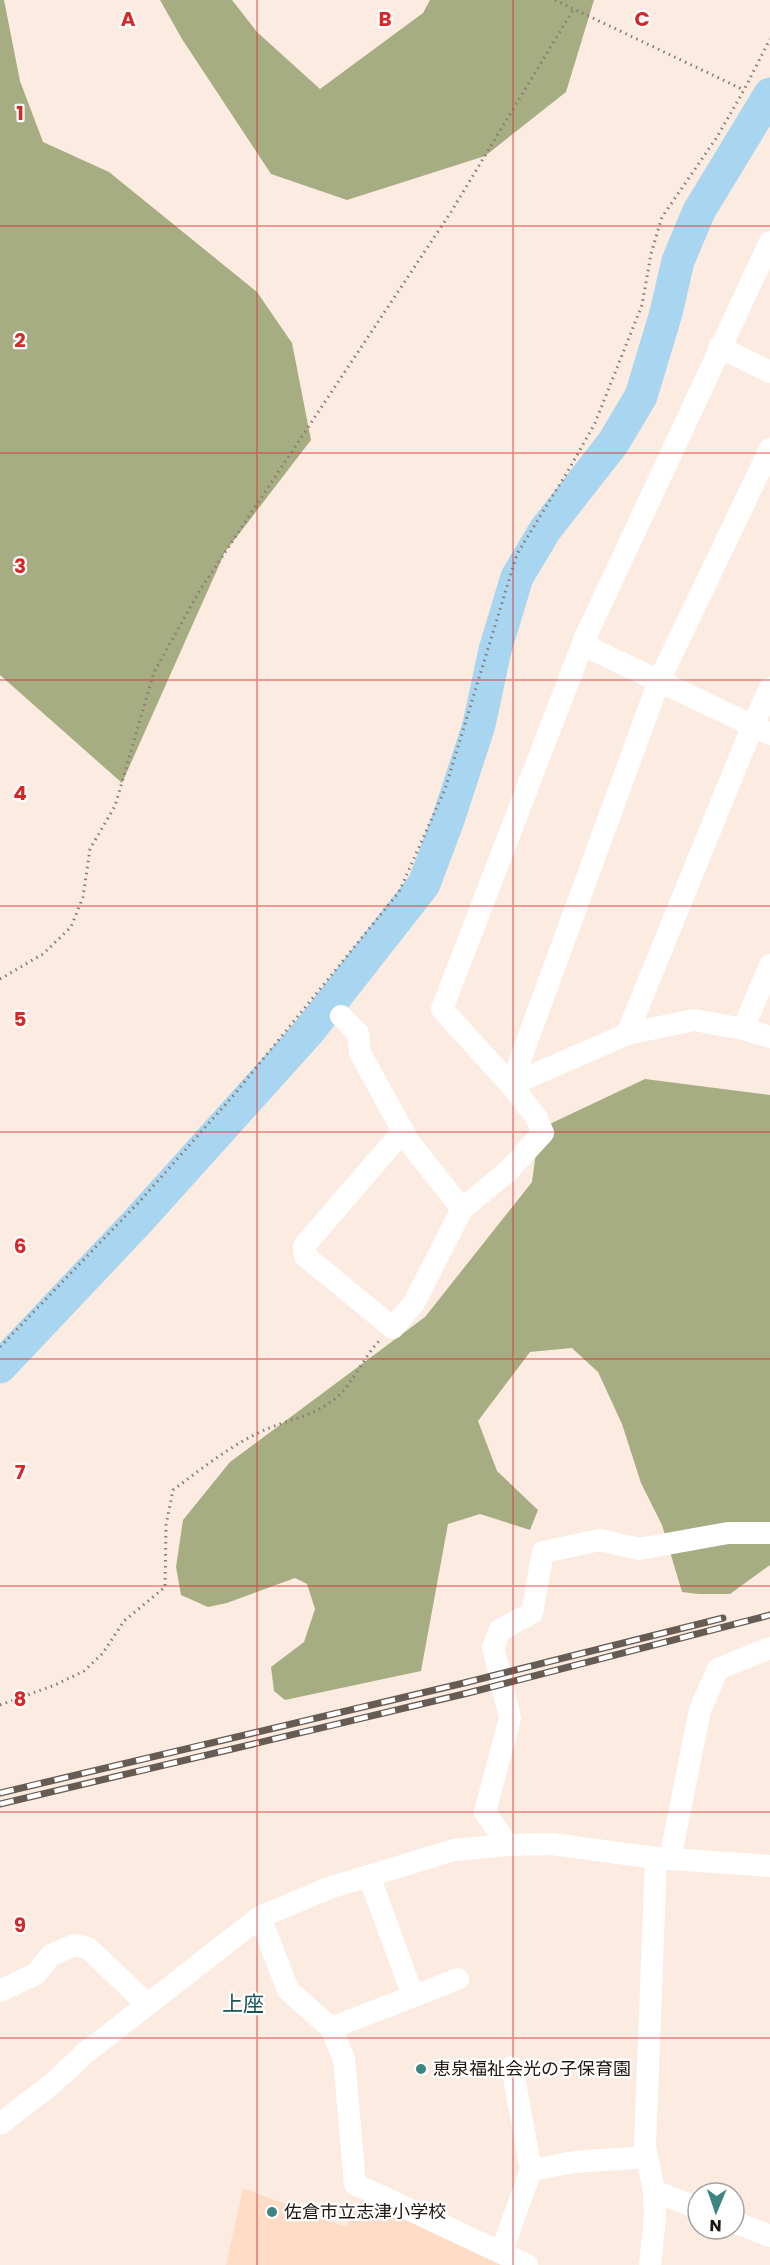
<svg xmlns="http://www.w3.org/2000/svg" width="770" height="2265" viewBox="0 0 770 2265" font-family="Poppins,'Noto Sans JP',sans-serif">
<rect width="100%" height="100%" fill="#fcebe0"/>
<path fill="#fedcc5" d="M243,2188L346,2227L363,2197L507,2265H226Z"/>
<g fill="#a7ad82">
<path d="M0,0H4L20,81L43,142L109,172L257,292L292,343L311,440L225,552L122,783L0,675Z"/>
<path d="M160,0H232L257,32L320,89L423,13L430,0H594L566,92L485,156L347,200L271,174L182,39Z"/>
<path d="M645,1079L770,1095V1565L730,1594H699L682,1592L662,1525L641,1483L622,1424L598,1372L572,1348L530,1352L478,1421L497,1471L538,1510L530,1530L480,1514L448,1524L421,1671L285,1700L274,1691L271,1667L304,1642L315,1609L307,1584L295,1578L227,1603L208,1607L181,1595L176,1567L183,1520L230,1462L425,1317L532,1182L539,1129Z"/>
</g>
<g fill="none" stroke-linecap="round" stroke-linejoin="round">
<path stroke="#a8d5ef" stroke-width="33" d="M0,1367L138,1221L309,1031L424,884L448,820L479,725L495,650L517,577L545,530L613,443L641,396L666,313L678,261L699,211L770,94"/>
<g stroke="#887b73" stroke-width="3" stroke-dasharray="1.5 4.5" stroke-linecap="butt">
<path d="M555,0L744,90"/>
<path d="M0,979L43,954L71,927L83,897L90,849L115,806L154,672L200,590L451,212L573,10"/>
<path d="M0,1347L140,1201L233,1096L399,892L445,789L517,554L568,471L595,423L642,305L651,254L662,217L717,137L744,90L770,39"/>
<path d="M0,1705L55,1685L84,1671L103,1653L124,1621L165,1587L166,1525L173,1490C200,1470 227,1448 258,1433C286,1419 311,1419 337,1397C352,1384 364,1357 379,1341"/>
</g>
<g stroke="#fff" stroke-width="22">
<path d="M770,242L585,638L442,1009L511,1085L627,1034L694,1020L743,1029L770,1037"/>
<path d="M719,347L770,372"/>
<path d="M585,638L592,649L770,734"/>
<path d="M341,1016L358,1033L360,1053L409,1142L462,1209"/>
<path d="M743,1029L770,965"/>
<path d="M627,1034L753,725L770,688"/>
<path d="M403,1131L304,1246L305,1256L393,1328L414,1303L462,1209L507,1172L543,1133L536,1117L511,1085L659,681L770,449"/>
<path d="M508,1845L485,1812L510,1718L493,1647L500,1630L532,1613L543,1552L600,1540L639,1549L728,1533H770"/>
<path d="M670,1859L700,1710L718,1669L770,1648"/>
<path d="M369,1876L413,1996"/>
<path d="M260,1917L288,1990L331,2028L344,2059L355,2184L527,2265"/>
<path d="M0,1991L36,1974L51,1955L75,1945L88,1948L148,2005"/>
<path d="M331,2028L458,1979"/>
<path d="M0,2124L52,2084L84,2054L260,1917L329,1888L454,1850L508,1845L552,1844L656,1858L770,1866"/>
<path d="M531,2170L574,2162L647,2157"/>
<path d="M654,2191L698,2208"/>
<path d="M734,2222L770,2236"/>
<path d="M501,2253L531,2170L512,2067"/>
<path d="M650,2265L655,2217L654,2191L645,2146L656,1858"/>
</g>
<g stroke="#675c54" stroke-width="7">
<g id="rail">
<path d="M0,1793L464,1683L723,1618"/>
<path d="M0,1804L468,1693L770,1615"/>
</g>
</g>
<use href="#rail" stroke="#fff" stroke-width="4.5" stroke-dasharray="14" stroke-linecap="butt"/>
</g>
<path fill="none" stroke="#d62828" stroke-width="1.5" stroke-opacity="0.55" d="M257,0V2265M513,0V2265M0,226H770M0,453H770M0,680H770M0,906H770M0,1132H770M0,1359H770M0,1586H770M0,1812H770M0,2038H770"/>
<g fill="#3d8583" stroke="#fff" stroke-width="2">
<circle cx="421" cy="2069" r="6"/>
<circle cx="272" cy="2212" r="6"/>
</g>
<g text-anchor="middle" stroke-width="4.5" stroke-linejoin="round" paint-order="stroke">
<g font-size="18" fill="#1f1610" stroke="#fff" text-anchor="start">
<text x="433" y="2075">恵泉福祉会光の子保育園</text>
<text x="284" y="2218">佐倉市立志津小学校</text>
</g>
<g font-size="21" fill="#195554" stroke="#fff">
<text x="243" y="2011">上座</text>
</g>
</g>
<g font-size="20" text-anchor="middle" font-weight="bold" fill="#d62828" stroke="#fff" stroke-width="4.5" stroke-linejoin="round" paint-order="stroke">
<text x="128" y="26">A</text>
<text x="385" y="26">B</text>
<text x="642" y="26">C</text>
<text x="20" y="120">1</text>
<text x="20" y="347">2</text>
<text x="20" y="573">3</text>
<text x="20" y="800">4</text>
<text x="20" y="1026">5</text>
<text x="20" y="1253">6</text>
<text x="20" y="1479">7</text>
<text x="20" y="1706">8</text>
<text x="20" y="1932">9</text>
</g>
<g transform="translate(716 2211) rotate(182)"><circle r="28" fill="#ffffff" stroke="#a5a29f" stroke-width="1.5"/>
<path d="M0-4.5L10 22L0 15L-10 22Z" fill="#3d8583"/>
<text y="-9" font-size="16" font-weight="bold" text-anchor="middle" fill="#1f1610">N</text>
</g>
</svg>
